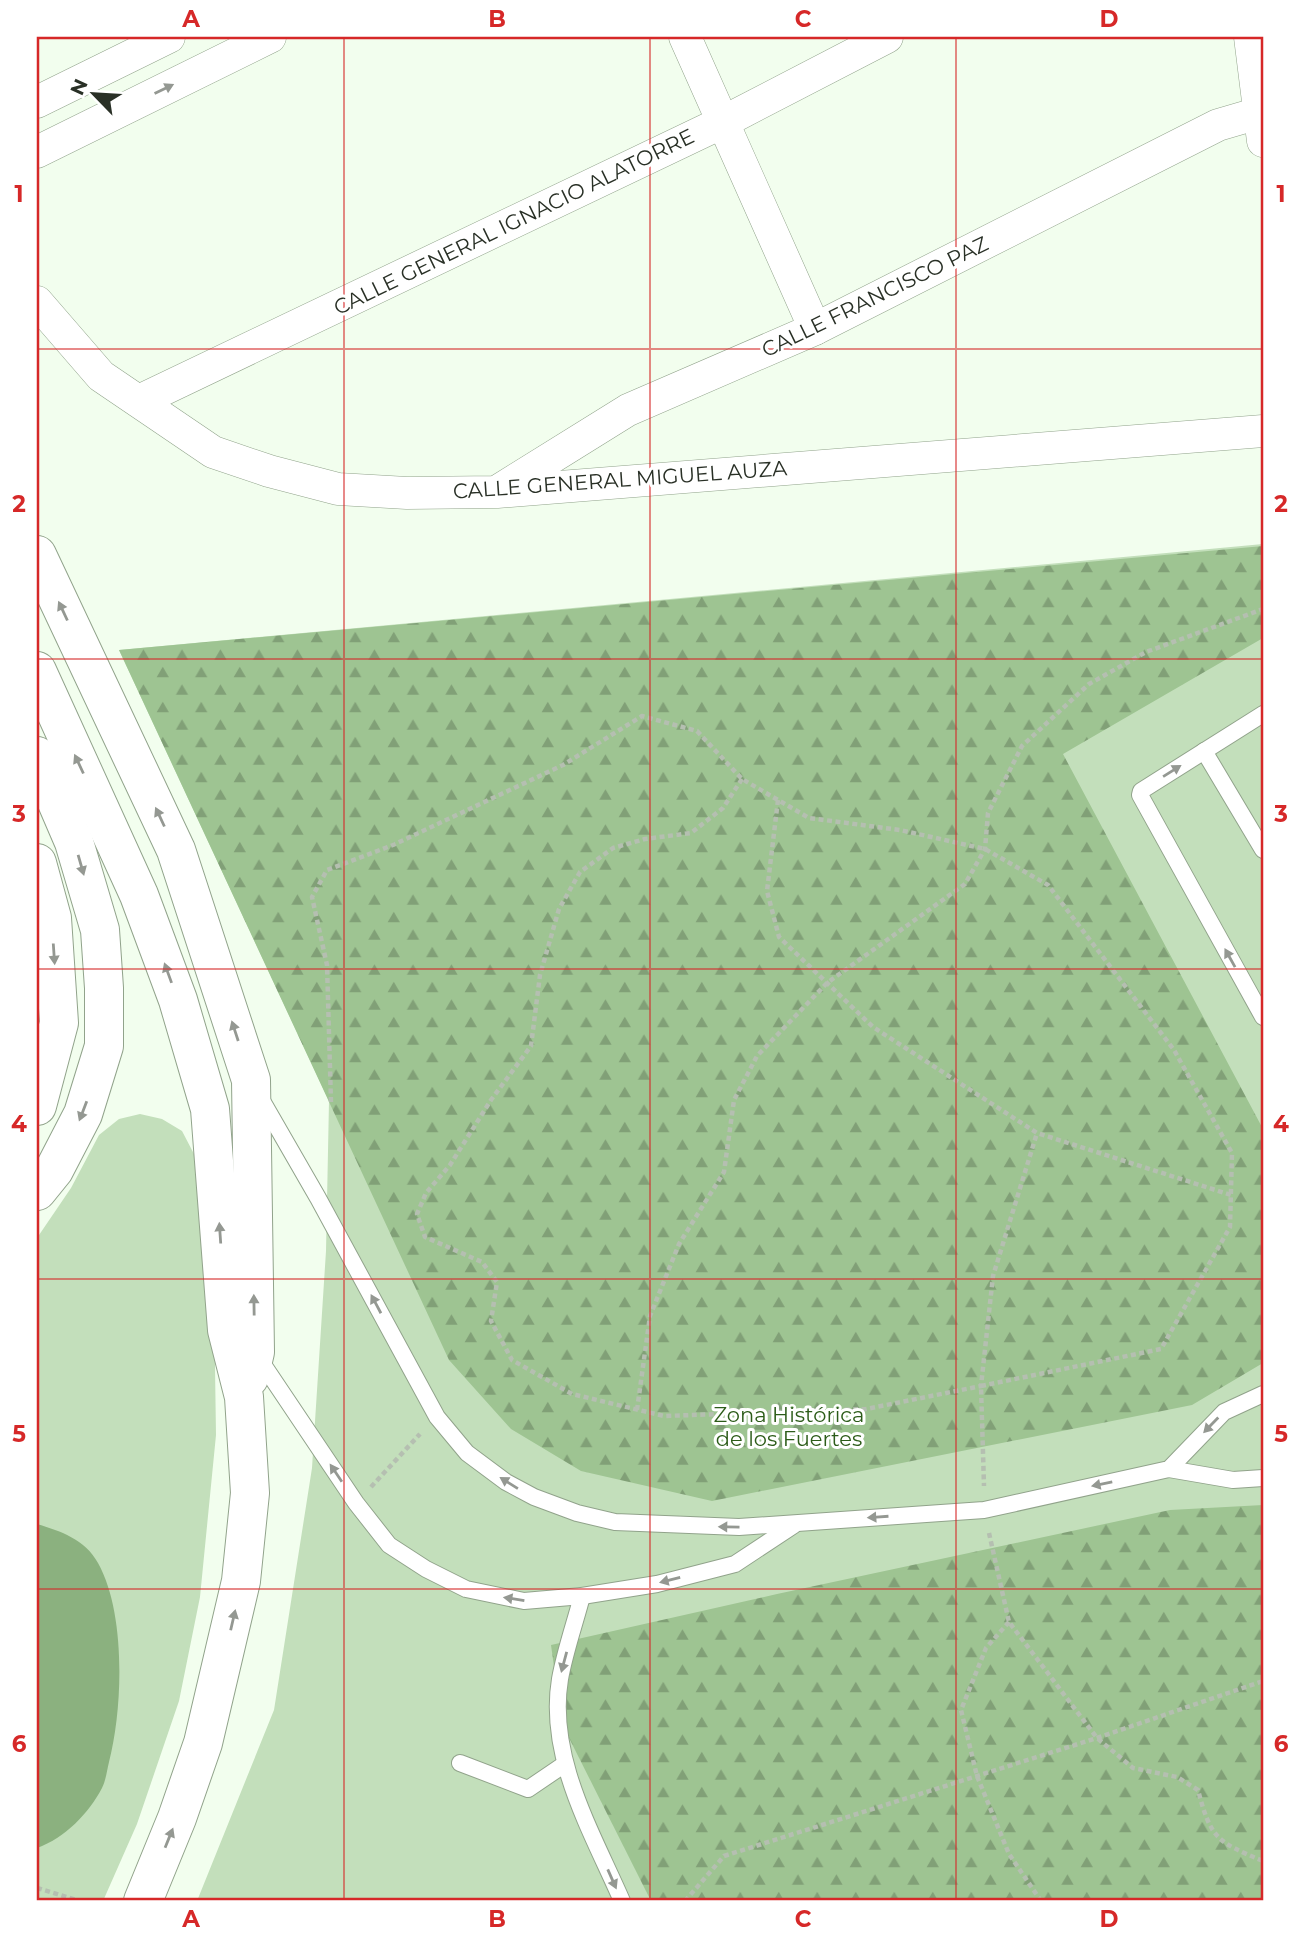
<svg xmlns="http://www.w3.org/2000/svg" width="1300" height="1938" viewBox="0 0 1300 1938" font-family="Montserrat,sans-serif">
<defs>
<pattern id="forest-firs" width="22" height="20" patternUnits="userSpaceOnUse" patternTransform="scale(1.75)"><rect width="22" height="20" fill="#9ec492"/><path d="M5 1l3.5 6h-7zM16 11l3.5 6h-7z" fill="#81a077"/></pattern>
</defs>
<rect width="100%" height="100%" fill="#f2feee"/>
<g fill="#c3dfbb">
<path d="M1263,544V1901H197L274,1710L312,1468L326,1251L329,1101L119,650Z"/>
<path d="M140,1114L162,1119L182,1131L194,1154L214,1300L216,1435L200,1597L179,1701L137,1824L103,1901H37V1238L71,1188L99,1135L119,1119Z"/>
</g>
<g fill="url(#forest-firs)">
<path d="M1263,546V638L1063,754L1263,1129V1363L1192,1405L712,1501L581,1471L511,1429L449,1360L119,650Z"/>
<path d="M1263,1505V1901H651L562,1724L551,1645L777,1594L1170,1510Z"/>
</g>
<path fill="#8bb17f" d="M37,1524C60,1531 85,1539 98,1563C126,1613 123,1708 109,1762C107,1770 106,1780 102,1788C89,1813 65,1838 37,1848Z"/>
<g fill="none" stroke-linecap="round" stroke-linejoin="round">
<g stroke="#91a38b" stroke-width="18">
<g id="service">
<path d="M1263,714L1141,791L1140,795L1263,1017"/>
<path d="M1204,751L1263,850"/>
<path d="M261,1099L318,1198L437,1417L467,1453L506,1482L534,1497L577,1513L615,1522L739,1527L984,1510L1169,1469L1224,1412L1263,1394"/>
<path d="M258,1357L356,1503L389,1545L426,1569L466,1589L524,1601L582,1596L657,1584L735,1564L794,1525"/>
<path d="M1169,1469L1233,1480L1263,1478"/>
<path d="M582,1596C575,1623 565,1651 560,1679C547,1757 592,1832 622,1901"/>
<path d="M460,1763L528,1789L565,1764"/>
</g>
</g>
<g stroke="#91a38b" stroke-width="33">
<g id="minor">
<path d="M685,37L815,329"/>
<path d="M1250,37L1263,141"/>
<path d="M37,102L169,37"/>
<path d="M37,152L270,37"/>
<path d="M37,302L101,376L213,452L269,471L338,489L407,493L497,492L1263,431"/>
<path d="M139,401L723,122L887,37"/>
<path d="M501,489L628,410L815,329L1218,125L1259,113"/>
</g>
</g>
<g stroke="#91a38b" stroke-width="40">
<g id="secondary">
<path d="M37,555L176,850L251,1080L255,1352L249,1378"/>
<path d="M37,671L139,895L178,1000L210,1109L227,1330L244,1397L250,1493L241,1581L203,1743L177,1818L143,1901"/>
<path d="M37,756L74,842L100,930L104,988V1046L83,1114L54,1170L37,1191"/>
<path d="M37,863L52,918L59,1023L37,1106"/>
</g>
</g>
<g stroke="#b5bfb1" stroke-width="4.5" stroke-dasharray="5 3.5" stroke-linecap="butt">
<path d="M742,779L723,808L691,833L645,839L613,848L580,872L559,909L540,975L531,1046L491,1100L450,1165L426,1193L417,1214L425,1237L482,1262L497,1282L491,1321L512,1360L572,1394L664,1416L866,1409L981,1386L993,1276L1037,1133"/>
<path d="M778,800L767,891L779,937L873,1027L1037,1133L1231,1195"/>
<path d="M331,1102L327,965L312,897L327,870L393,845L563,765L642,716L697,731L742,779L809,818L900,830L985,849L1048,885L1174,1050L1232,1153L1230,1227L1161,1349L981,1386L984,1486"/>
<path d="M637,1410L650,1316L679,1244L724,1172L734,1100L757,1056L827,983L965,884L985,849L988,813L1022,746L1089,684L1146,652L1263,609"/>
<path d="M371,1487L420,1434"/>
<path d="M989,1533L1009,1622L1097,1738L1133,1768L1177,1777L1198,1790C1211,1840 1218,1842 1263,1861"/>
<path d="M1009,1622L986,1648L961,1710L977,1776L1009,1854L1041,1901"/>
<path d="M37,1888L80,1901"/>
<path d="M685,1901L724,1856L1097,1738L1263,1681"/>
</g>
<use href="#service" stroke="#fff" stroke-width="16"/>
<use href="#minor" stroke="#fff" stroke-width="32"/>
<use href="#secondary" stroke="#fff" stroke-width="38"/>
</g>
<defs><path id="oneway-solid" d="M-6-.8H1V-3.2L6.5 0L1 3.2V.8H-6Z" transform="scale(1.75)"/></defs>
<g fill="#949892">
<use href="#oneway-solid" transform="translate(164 89) rotate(-26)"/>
<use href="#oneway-solid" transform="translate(63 611) rotate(-115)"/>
<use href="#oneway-solid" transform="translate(79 764) rotate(-115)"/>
<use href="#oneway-solid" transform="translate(1172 771) rotate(-32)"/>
<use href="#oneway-solid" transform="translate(160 817) rotate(-115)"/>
<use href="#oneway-solid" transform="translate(81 865) rotate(74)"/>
<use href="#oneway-solid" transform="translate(54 954) rotate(86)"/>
<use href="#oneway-solid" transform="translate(1230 958) rotate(-119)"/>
<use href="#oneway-solid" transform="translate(168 973) rotate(-110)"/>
<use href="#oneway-solid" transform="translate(235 1031) rotate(-108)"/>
<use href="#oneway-solid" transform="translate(83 1111) rotate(111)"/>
<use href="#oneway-solid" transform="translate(220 1233) rotate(-94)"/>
<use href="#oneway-solid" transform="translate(376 1304) rotate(-118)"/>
<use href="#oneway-solid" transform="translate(254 1305) rotate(-91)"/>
<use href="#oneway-solid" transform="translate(1211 1425) rotate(134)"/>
<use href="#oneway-solid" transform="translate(336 1473) rotate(-124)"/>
<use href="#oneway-solid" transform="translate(509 1483) rotate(-148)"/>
<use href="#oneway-solid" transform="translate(1102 1484) rotate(168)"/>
<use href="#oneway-solid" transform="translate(878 1517) rotate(176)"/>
<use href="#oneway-solid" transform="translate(729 1527) rotate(-179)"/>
<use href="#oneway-solid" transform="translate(670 1580) rotate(166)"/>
<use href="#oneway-solid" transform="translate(514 1599) rotate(-171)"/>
<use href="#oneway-solid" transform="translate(233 1620) rotate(-77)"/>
<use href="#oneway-solid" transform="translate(564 1662) rotate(105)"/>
<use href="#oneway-solid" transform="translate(169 1838) rotate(-68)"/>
<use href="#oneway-solid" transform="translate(612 1879) rotate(66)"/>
</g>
<path fill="none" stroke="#d62828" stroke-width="2" stroke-opacity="0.55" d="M344,37V1901M650,37V1901M956,37V1901M37,349H1263M37,659H1263M37,969H1263M37,1279H1263M37,1589H1263"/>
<g text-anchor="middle" stroke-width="6" stroke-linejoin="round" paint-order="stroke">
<g font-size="21" fill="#293026" stroke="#fff">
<text transform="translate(514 222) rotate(-26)" y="7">CALLE GENERAL IGNACIO ALATORRE</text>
<text transform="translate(875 297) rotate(-26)" y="7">CALLE FRANCISCO PAZ</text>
<text transform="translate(620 480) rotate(-4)" y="7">CALLE GENERAL MIGUEL AUZA</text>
</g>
<g font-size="21" fill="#2c5c19" stroke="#fff">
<text x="789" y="1422">Zona Histórica<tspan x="789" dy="24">de los Fuertes</tspan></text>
</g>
</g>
<rect width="1300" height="1938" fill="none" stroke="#ffffff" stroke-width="77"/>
<g transform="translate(94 94) rotate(295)" stroke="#ffffff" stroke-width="5" paint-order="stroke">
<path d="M0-5L12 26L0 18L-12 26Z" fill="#293026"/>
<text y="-10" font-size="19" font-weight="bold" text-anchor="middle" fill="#293026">N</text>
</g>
<rect x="38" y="38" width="1224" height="1861" fill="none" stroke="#d62828" stroke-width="2.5"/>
<g font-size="23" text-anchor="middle" font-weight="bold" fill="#d62828">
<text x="191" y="27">A</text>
<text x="497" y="27">B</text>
<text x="803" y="27">C</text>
<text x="1109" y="27">D</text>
<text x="19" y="202">1</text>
<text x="1281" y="202">1</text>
<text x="19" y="512">2</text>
<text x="1281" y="512">2</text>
<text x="19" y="822">3</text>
<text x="1281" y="822">3</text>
<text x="19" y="1132">4</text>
<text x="1281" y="1132">4</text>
<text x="19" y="1442">5</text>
<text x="1281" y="1442">5</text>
<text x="19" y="1752">6</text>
<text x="1281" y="1752">6</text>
<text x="191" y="1927">A</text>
<text x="497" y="1927">B</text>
<text x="803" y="1927">C</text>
<text x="1109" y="1927">D</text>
</g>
</svg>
